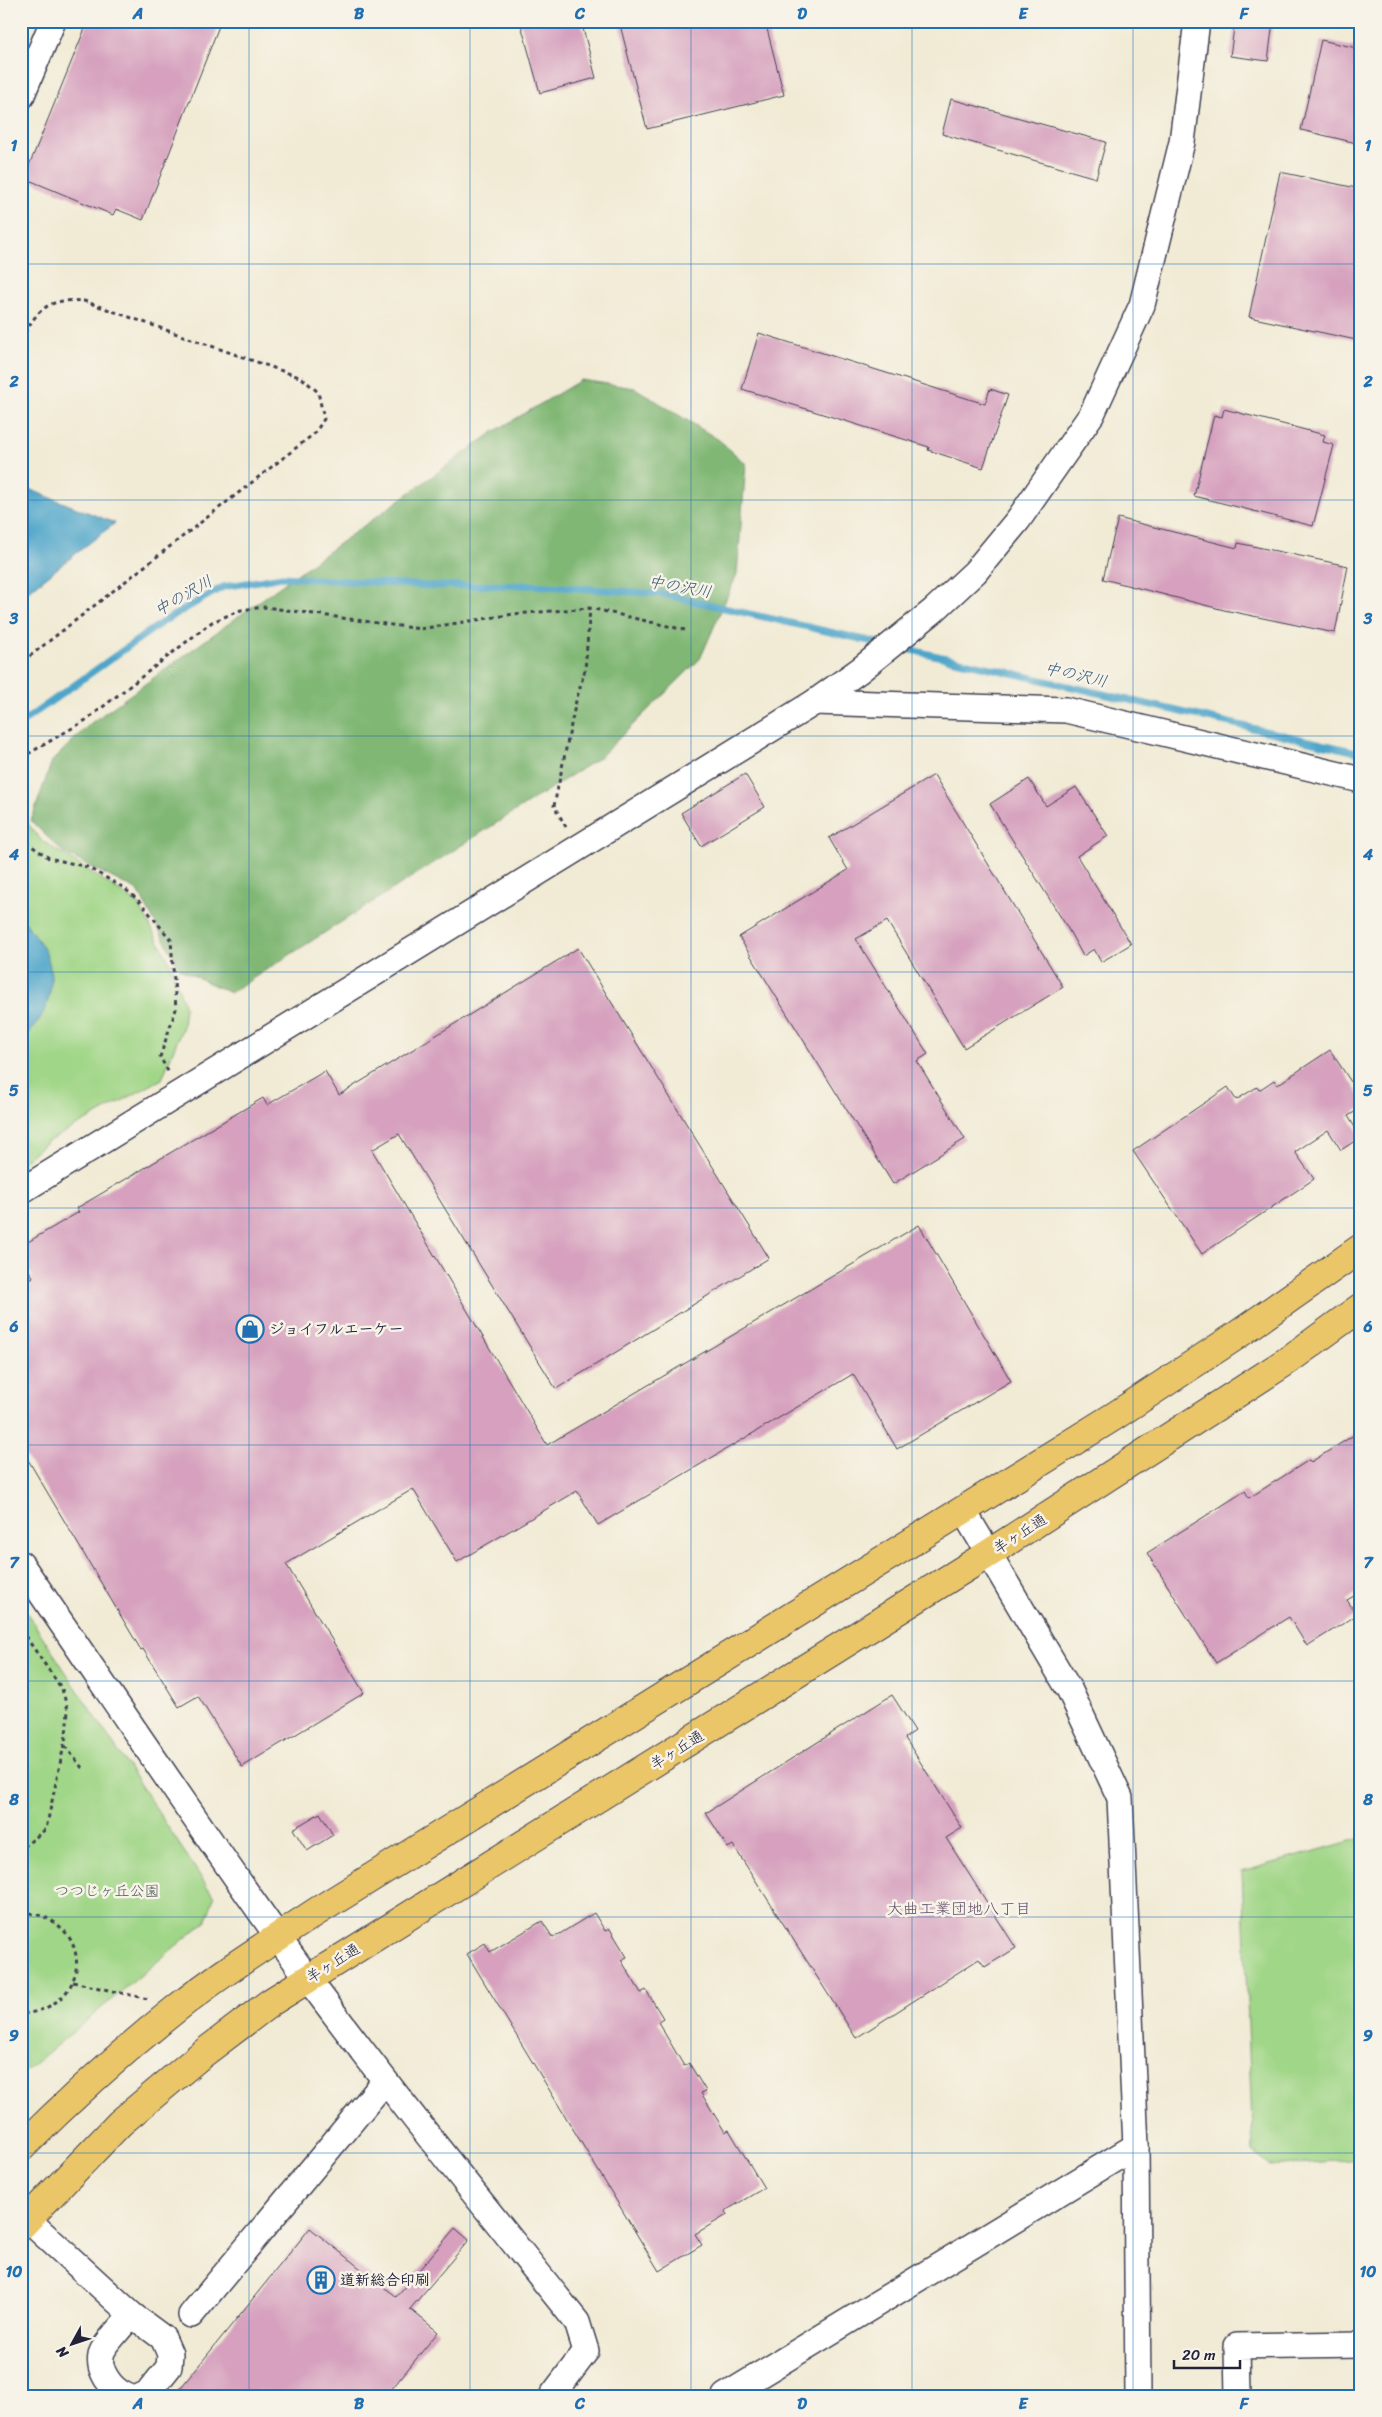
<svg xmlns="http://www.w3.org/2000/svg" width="1382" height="2417" viewBox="0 0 1382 2417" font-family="Sriracha,'Klee One',sans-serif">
<rect width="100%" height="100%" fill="#f7f3e8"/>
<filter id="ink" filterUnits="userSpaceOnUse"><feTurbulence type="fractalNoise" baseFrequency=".02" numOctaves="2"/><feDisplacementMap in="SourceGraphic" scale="10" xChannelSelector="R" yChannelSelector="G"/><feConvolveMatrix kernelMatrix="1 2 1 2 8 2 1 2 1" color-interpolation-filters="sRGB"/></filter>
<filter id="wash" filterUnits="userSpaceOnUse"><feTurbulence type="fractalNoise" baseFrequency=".0096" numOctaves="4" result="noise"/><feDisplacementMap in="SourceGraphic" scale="20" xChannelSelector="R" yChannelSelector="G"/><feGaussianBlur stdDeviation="1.12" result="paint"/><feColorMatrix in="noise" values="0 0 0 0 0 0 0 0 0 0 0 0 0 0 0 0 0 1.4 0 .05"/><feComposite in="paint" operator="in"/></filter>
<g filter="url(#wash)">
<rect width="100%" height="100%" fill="#f1ebd5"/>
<g fill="#a0d687" stroke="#617c61">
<path d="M21,815L41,840L138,903L170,963L185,1007L183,1026L162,1079L45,1143L21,1164Z"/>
<path d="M21,1604L214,1897L206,1921L21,2075Z"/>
<path d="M1361,1838V2159L1270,2166L1253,2152L1242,1872Z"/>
</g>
<path fill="#80b774" stroke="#516c58" d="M581,380L635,388L719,440L746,464L737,574L700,659L600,757L230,993L180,969L138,891L64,853L31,821L52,761L91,723L495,431Z"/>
<g fill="#4da5ca" stroke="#386482">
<path d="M21,486L115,523L21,597Z"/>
<path d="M21,919L26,923C32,933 43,944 47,956C58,987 46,1020 21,1040Z"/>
</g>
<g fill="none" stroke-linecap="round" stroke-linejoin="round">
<g stroke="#4da5ca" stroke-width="7">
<path d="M898,647L1361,753"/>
<path d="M21,723L164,621L223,587L282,577L432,586L532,585L662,594L883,644"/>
</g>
</g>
<g id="blocks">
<g fill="#d6a0be">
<path d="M88,21H221L143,220L116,209L113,215L24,178Z"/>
<path d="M520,21H581L596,78L540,93Z"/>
<path d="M619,21H765L784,95L647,129Z"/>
<path d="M1235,21H1273L1268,61L1230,56Z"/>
<path d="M1321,40L1361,49V144L1301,130Z"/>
<path d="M951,99L1106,142L1096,178L942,134Z"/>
<path d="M1280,172L1361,189V341L1249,317Z"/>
<path d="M759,333L985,404L990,389L1008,395L983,468L928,450L929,447L742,389Z"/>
<path d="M1224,409L1325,435L1323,442L1334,445L1313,526L1194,496L1214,415L1222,417Z"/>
<path d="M1118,518L1237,548L1238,543L1348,566L1335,633L1224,610L1103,579Z"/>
<path d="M745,774L765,807L701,846L681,813Z"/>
<path d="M934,775L1063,987L964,1048L887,921L856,939L928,1054L917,1061L965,1139L893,1184L739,937L848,870L829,838Z"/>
<path d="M1029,779L1046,806L1076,787L1108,836L1077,856L1131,944L1101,962L1094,949L1083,956L1067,927L990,804Z"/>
<path d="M578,948L769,1258L556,1389L399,1134L372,1150L547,1445L919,1225L1011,1381L897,1449L853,1374L598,1525L577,1491L457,1562L413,1489L286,1564L364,1693L242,1767L198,1696L179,1707L143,1649L141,1650L21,1448V1285L33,1277L21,1258V1246L79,1212L77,1208L263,1098L267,1105L325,1071L339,1095Z"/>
<path d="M1330,1050L1361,1097V1108L1348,1116L1361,1137L1341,1150L1328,1130L1295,1152L1314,1179L1202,1254L1133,1151L1228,1087L1236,1100L1257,1087L1259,1090L1274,1080L1277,1085Z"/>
<path d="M1354,1435L1361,1445V1592L1347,1600L1357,1615L1307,1646L1289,1617L1216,1663L1147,1553L1245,1491L1249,1498L1309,1460L1311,1462Z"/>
<path d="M892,1695L915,1731L905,1738L962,1828L946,1838L1016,1948L985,1967L979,1959L856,2038L733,1845L728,1848L706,1813Z"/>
<path d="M320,1813L333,1835L307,1851L293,1829Z"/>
<path d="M594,1913L605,1931L610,1929L627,1957L621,1960L641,1993L646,1990L663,2018L658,2022L684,2066L689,2063L706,2091L701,2093L725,2132L729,2130L764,2188L725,2211L727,2215L695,2234L702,2245L659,2271L467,1954L485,1943L490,1952L542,1921L553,1938Z"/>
<path d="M310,2228L396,2297L455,2228L469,2240L410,2309L438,2332L386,2396H174Z"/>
</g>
</g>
</g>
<g filter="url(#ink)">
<use href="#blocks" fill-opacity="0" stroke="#414052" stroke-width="1"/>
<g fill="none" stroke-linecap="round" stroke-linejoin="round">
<g stroke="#414052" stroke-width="28">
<g id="minor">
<path d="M21,97L53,21"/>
<path d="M815,702L1066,710L1361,780"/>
<path d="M21,1191L815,702L860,670L933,611L975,572L1018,520L1092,414L1142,305L1182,142L1197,21"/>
<path d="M963,1510L1070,1691L1120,1798L1136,2146L1138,2396"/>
<path d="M21,1564C116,1702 208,1841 306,1976C393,2094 486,2208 577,2322L586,2351L552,2396"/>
<path d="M27,2219L132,2315L163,2338L170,2354L169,2367L148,2393L141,2396"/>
<path d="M191,2315L385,2081"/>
<path d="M127,2396C111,2390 96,2369 102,2352C105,2344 125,2322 132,2315"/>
<path d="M725,2396L1136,2146"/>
<path d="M1238,2396L1237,2346L1361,2344"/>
</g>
</g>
<g stroke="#414052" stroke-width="30">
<g id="major">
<path d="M21,2148C70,2099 123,2051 177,2008C221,1973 269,1943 316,1912L1113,1417L1233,1338L1361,1248"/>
<path d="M21,2226L120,2123L201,2055L271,2002L988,1554L1287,1361L1361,1307"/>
</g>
</g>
<g stroke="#414052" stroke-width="3" stroke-dasharray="4 4" stroke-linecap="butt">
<path d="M21,340C38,308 48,298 84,301L302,378L318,392L324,419L315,433L21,663"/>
<path d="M21,758L86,720L212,622L241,610L265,607L420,629L514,614L590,608L685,630"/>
<path d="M566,827L554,806L576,701L585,670L590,608"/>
<path d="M21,836L27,843L49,858L87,867L124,888L141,903L171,940L176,1009L160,1057L169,1073"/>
<path d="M21,1630L62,1689L68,1710L66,1736L46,1829L21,1849"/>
<path d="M65,1746L83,1769"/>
<path d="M21,1912C95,1917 95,2008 21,2014"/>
<path d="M73,1982L148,1999"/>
</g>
<use href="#minor" stroke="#fff" stroke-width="25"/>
<use href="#major" stroke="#ebc669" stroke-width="28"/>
</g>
</g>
<path fill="none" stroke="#1f6fb2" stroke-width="1" stroke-opacity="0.55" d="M249,21V2396M470,21V2396M691,21V2396M912,21V2396M1133,21V2396M21,264H1361M21,500H1361M21,736H1361M21,972H1361M21,1208H1361M21,1445H1361M21,1681H1361M21,1917H1361M21,2153H1361"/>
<defs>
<g id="shop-ring" transform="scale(1.4375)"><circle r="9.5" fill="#f7f3e8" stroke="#1f6fb2" stroke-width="1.5"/><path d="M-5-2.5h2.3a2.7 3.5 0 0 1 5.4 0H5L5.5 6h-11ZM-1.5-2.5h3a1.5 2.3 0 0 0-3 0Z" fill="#1f6fb2"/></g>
<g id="building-ring" transform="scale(1.4375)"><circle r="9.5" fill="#f7f3e8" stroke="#1f6fb2" stroke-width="1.5"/><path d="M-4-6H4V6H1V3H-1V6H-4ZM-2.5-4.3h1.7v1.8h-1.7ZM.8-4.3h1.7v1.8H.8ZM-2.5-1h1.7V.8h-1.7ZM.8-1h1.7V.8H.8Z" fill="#1f6fb2"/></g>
</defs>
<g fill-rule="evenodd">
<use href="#shop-ring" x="250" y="1329"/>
<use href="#building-ring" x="321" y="2280"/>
</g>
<g text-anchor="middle" stroke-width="5" stroke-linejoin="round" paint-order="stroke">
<g font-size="15" font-weight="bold" fill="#22223b" stroke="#f7f3e8" text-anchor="start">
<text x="269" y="1334">ジョイフルエーケー</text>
<text x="340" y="2285">道新総合印刷</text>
</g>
<g font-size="15" fill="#22223b" stroke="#f7f3e8">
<text transform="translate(1020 1534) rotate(-33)" y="5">羊ヶ丘通</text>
<text transform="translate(677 1750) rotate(-32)" y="5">羊ヶ丘通</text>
<text transform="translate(333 1963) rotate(-32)" y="5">羊ヶ丘通</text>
</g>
<g font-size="15" fill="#485852" stroke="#f7f3e8">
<text x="107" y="1896">つつじヶ丘公園</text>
</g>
<g font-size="16" font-style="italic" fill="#335674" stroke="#f7f3e8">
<text transform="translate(680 586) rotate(10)" y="6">中の沢川</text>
<text transform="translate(183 595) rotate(-30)" y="6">中の沢川</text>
<text transform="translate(1076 674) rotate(13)" y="6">中の沢川</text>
</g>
<g font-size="16" fill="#614e69" stroke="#f7f3e8">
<text x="959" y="1914">大曲工業団地八丁目</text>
</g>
</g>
<rect width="1382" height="2417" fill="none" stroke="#f7f3e8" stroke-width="55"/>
<g transform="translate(72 2344) rotate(230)" stroke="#f7f3e8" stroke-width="4" paint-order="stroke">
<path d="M0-4L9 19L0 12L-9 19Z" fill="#22223b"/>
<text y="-8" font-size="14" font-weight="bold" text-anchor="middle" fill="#22223b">N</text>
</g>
<path d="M1174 2360v8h66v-8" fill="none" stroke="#22223b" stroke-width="2.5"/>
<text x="1182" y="2360" font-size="15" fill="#22223b" stroke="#f7f3e8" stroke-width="4" paint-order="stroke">20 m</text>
<rect x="28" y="28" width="1326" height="2362" fill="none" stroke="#1f6fb2" stroke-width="2"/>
<g font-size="16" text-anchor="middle" font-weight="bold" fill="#1f6fb2">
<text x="138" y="19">A</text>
<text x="359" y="19">B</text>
<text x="580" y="19">C</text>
<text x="802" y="19">D</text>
<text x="1023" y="19">E</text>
<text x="1244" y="19">F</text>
<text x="14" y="151">1</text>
<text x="1368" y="151">1</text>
<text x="14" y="387">2</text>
<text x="1368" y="387">2</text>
<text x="14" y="624">3</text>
<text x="1368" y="624">3</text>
<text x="14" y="860">4</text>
<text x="1368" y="860">4</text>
<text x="14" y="1096">5</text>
<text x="1368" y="1096">5</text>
<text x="14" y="1332">6</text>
<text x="1368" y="1332">6</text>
<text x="14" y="1568">7</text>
<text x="1368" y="1568">7</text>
<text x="14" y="1805">8</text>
<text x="1368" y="1805">8</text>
<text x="14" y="2041">9</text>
<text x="1368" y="2041">9</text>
<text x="14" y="2277">10</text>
<text x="1368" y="2277">10</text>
<text x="138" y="2409">A</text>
<text x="359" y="2409">B</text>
<text x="580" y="2409">C</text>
<text x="802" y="2409">D</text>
<text x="1023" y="2409">E</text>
<text x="1244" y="2409">F</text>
</g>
</svg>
